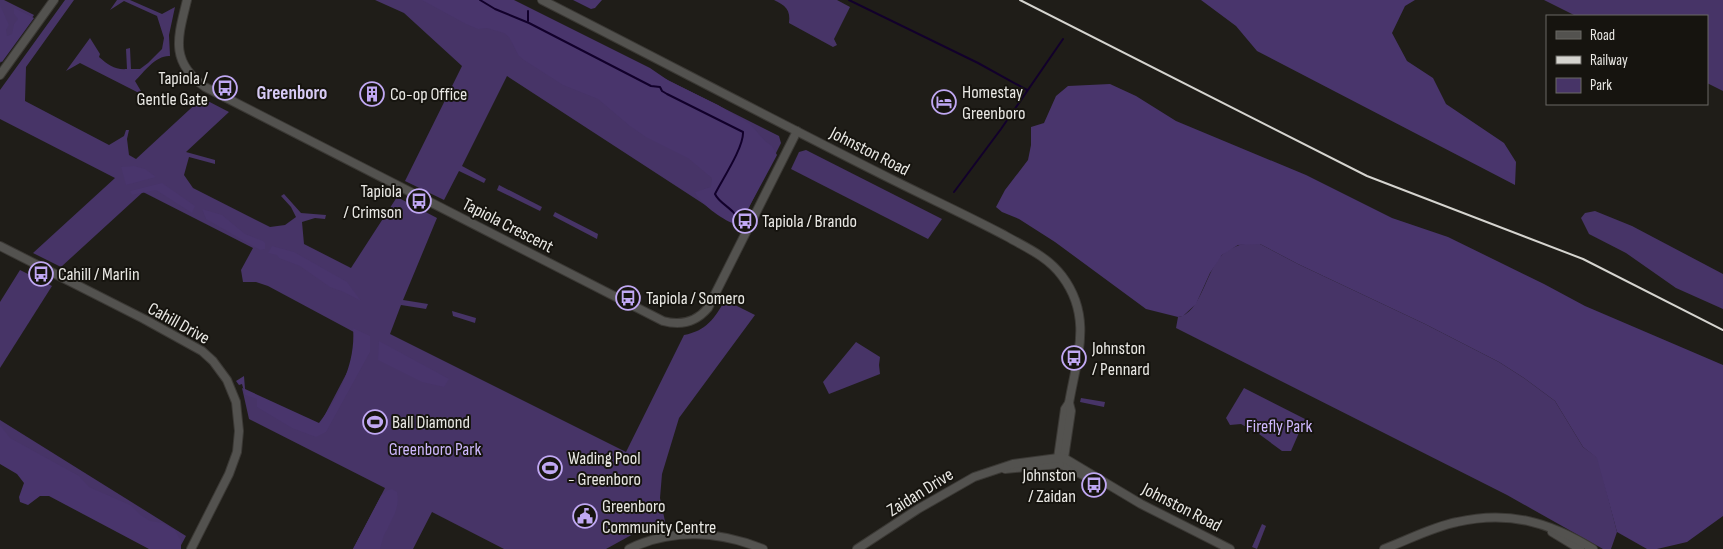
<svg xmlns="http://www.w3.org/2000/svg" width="1723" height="549" viewBox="0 0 1723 549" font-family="'Sofia Sans Condensed',sans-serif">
<rect width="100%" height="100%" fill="#1f1d18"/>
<g fill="#473467">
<path d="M0,0H4L34,15L0,63Z"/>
<path d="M65,0H74L26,67L25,101L109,145L124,136L126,130H129L127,139L129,155L136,159L202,98L229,112L186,152L215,160V164L189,157L184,175L193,188L270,227L285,225L296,217L291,207L281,196L284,194L301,213L326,215L325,219L315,218L302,222L304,244L351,268L397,197L437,218L403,300L428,304L426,309L401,305L390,334L626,452L684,335C706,331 715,318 725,300L755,315L679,418L662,474L660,498L666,526L635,533L606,549H504L432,512L413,549H353L385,488L249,419L242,388L318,428L365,338L268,286L256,282H243L241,270L253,248L143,192L61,267L33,253L115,178L0,119V90Z"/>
<path d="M117,0H130L162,14L175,7L169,35L170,56C156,55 144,72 135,81L145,98L143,100L137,92L80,63L66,71L90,38L100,54L99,57C108,65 115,70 127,69L126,49L130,48L131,69H140L148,63L162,49L164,38L157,16L124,1L110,10Z"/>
<path d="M375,0H509L779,136L781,143L739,227L507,76L462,166L486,179L484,183L459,171L444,200L405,181L462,66L404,13Z"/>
<path d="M774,0H837L850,7L834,39L837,45L833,47L789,23C791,10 785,5 774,0Z"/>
<path d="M1544,0H1723V91L1707,83V16H1576Z"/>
<path d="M806,150L942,219L928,239L791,169L799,152Z"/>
<path d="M499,185L542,207L540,211L497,190Z"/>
<path d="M1595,211L1632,226L1723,274V309L1676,288L1626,253L1589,234L1581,218L1585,213Z"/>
<path d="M555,212L598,234L597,239L553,216Z"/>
<path d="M1260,244L1298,264L1425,324L1499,362L1524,378L1555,401L1583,447L1598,458L1617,532L1611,549H1603L1507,495L1176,328L1178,317C1201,314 1206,269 1223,254C1226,251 1232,248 1237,246C1243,243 1253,244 1260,244Z"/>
<path d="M20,270L52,286L0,368V302Z"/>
<path d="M452,311L476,318L475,323L453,316Z"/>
<path d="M856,342L880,357L879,365L880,374L829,394L823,382Z"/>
<path d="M1244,388L1305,419L1291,451H1282L1259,434L1241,424L1230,425L1226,418Z"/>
<path d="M1081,398L1105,402L1104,407L1080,402Z"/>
<path d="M0,420L186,536L179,549L0,451Z"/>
<path d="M1262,524L1266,526L1257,549L1252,547Z"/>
</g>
<g fill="#49356c">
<path d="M422,0H514L650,68L669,81L718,105L750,124L765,141L772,146L777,155L741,222C738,223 736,224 733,223C724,221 697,201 695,192L711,187L712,178L688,158L646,137L630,126L598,99L563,85L524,60L519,56L509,37L504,33L487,28L478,29L466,24Z"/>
<path d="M573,0H602L595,8L591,9Z"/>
<path d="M1201,0H1415L1405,6L1392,33L1407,61L1433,78L1446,104L1504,143L1516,162L1515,185L1257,51L1236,26Z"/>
<path d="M0,5L9,25L6,30L7,36L12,34L14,24L18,19L14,14V8L34,18L2,62L0,61Z"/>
<path d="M1110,84L1136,96L1176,121L1306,175L1392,218L1448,237L1544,284L1585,306L1723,365V516L1687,542L1657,549H1647L1617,532L1597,458L1583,447L1555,401L1524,378L1499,362L1425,324L1298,264L1260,244L1238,245L1222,255L1210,273L1196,304L1183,316L1178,317L1146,309L1055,242L1019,219L1002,212L996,207L1005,190L1028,160L1031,145V127L1044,123L1056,96L1068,86Z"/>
<path d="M134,166L145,169L156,177L126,185L121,167Z"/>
<path d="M162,183L195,206L192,213L156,190L132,195L130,191Z"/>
<path d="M202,209L222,215L245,234L263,241L265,243V249L260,250L206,219Z"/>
<path d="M272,246L294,252L347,282L361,301L344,292L330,287L300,266L279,258L277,255L268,253Z"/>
<path d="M353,328L370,336V352L326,432L316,437L292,428L257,407V399L245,395L242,384L239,385L236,381L244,376L245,389L319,423C339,397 356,362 353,328Z"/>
<path d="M379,341L449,379L444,387L422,382L378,360Z"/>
<path d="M0,425L10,438L79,476L89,487L130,505L142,516L150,521L163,523L175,530L181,541V549H149L49,496H40L28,505L20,502L19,497L24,483L17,474L0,464Z"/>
<path d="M392,489L397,492C400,508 393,517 387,530C383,535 382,543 380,549H353L381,496L388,490Z"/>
</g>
<path fill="#12002b" d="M551,461L561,466L559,468H555L552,475L545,471L544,466L546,462Z"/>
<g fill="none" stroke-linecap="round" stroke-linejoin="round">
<g stroke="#12002b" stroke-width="2">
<path d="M480,0L495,9L529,23L651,86L660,87L662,91L667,94L743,132C744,147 722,180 715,194C720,205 735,208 738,221"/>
<path d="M849,0L978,63L1027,90"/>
<path d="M528,11V21"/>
<path d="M954,192L1001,129L1063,39"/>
</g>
<g stroke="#3b3935" stroke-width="10">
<g id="tertiary">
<path d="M187,0C178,37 169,61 205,87L663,321C681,326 696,322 708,308L797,131"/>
<path d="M542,0C660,60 777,122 895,181C931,199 968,216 1004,235C1025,247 1047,256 1062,276C1093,317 1077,357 1069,403L1065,409L1058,458L1060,464"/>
<path d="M0,75L54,0"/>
<path d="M0,246L144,319L202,351L213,361L227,380L236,402L239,431L237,452L229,474L191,549"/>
<path d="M1062,462L1064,458L1071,411L1069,403"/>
<path d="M1060,464L1083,475"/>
<path d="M1005,469L1060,464"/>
<path d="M1552,532L1580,549"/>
<path d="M629,549C672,528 720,531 763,549"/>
<path d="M857,549L918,509L974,477L1013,464L1058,458H1064L1141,504L1230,549"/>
<path d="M1384,549C1408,540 1432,527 1457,522C1508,510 1549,522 1593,549"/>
</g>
</g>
<use href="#tertiary" stroke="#53524f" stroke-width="8"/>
<path stroke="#d5d4cf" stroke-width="2" d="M1020,0L1367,176L1583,259L1723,330"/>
</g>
<defs>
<g id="bus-ring" transform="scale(1.25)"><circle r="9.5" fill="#16140f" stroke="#c0a8f3" stroke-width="1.5"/><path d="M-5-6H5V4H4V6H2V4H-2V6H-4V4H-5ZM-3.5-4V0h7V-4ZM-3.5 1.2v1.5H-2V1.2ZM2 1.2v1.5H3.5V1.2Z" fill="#c0a8f3"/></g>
<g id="building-ring" transform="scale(1.25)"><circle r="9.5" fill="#16140f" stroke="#c0a8f3" stroke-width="1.5"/><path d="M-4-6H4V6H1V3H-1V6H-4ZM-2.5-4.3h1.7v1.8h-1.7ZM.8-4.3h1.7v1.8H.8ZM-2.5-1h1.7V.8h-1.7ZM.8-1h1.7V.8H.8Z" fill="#c0a8f3"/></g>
<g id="hotel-ring" transform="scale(1.25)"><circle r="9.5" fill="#16140f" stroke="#c0a8f3" stroke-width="1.5"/><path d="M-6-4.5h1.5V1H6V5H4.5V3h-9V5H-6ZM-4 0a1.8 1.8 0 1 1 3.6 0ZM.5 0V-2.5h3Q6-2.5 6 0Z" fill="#c0a8f3"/></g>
<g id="stadium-ring" transform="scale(1.25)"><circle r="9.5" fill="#16140f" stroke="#c0a8f3" stroke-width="1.5"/><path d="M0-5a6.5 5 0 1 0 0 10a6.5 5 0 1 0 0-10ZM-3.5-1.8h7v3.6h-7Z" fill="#c0a8f3"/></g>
<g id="civic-ring" transform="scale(1.25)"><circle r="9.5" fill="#16140f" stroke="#c0a8f3" stroke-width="1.5"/><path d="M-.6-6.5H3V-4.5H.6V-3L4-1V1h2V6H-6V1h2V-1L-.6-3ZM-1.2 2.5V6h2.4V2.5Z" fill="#c0a8f3"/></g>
</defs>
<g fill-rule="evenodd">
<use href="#bus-ring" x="225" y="88"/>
<use href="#building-ring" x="372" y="94"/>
<use href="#hotel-ring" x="944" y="102"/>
<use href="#bus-ring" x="419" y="201"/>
<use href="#bus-ring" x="745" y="221"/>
<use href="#bus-ring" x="41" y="274"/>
<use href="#bus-ring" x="628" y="298"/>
<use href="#bus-ring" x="1074" y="358"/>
<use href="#stadium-ring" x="375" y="422"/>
<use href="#stadium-ring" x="550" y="468"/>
<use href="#bus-ring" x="1094" y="485"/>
<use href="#civic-ring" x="585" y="516"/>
</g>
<g text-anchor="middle" stroke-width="4" stroke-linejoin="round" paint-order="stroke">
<g font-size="18" fill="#e9e8e4" stroke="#16140f" text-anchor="start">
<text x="208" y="84" text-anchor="end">Tapiola /<tspan x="208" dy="21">Gentle Gate</tspan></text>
<text x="962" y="98">Homestay<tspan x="962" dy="21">Greenboro</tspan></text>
<text x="390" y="100">Co-op Office</text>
<text x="402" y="197" text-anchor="end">Tapiola<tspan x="402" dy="21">/ Crimson</tspan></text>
<text x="762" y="227">Tapiola / Brando</text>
<text x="58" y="280">Cahill / Marlin</text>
<text x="646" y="304">Tapiola / Somero</text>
<text x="1092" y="354">Johnston<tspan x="1092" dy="21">/ Pennard</tspan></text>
<text x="392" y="428">Ball Diamond</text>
<text x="568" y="464">Wading Pool<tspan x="568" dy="21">- Greenboro</tspan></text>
<text x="1076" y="481" text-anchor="end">Johnston<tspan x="1076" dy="21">/ Zaidan</tspan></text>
<text x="602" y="512">Greenboro<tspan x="602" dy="21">Community Centre</tspan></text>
</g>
<g font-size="18" fill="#e9e8e4" stroke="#16140f">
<text transform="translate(870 151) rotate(27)" y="6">Johnston Road</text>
<text transform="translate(508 225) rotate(27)" y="6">Tapiola Crescent</text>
<text transform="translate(179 323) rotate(29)" y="6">Cahill Drive</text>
<text transform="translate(920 492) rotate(-32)" y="6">Zaidan Drive</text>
<text transform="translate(1182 507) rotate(27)" y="6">Johnston Road</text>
</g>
<g font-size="18" fill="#ceb8fd" stroke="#16140f">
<text x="1279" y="432">Firefly Park</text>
<text x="435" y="455">Greenboro Park</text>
</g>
<g font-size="19" font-weight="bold" fill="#d6caf4" stroke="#16140f">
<text x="292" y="99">Greenboro</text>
</g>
</g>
<rect x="1546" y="15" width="162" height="90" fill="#16140f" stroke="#6a6964"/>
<rect x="1556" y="31" width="25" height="8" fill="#53524f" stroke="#6a6964"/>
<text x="1590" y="40" font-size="15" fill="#e9e8e4">Road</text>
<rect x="1556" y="56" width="25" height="8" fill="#d5d4cf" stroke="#6a6964"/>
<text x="1590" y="65" font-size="15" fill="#e9e8e4">Railway</text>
<rect x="1556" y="78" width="25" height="15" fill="#473467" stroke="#6a6964"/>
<text x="1590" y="90" font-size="15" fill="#e9e8e4">Park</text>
</svg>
